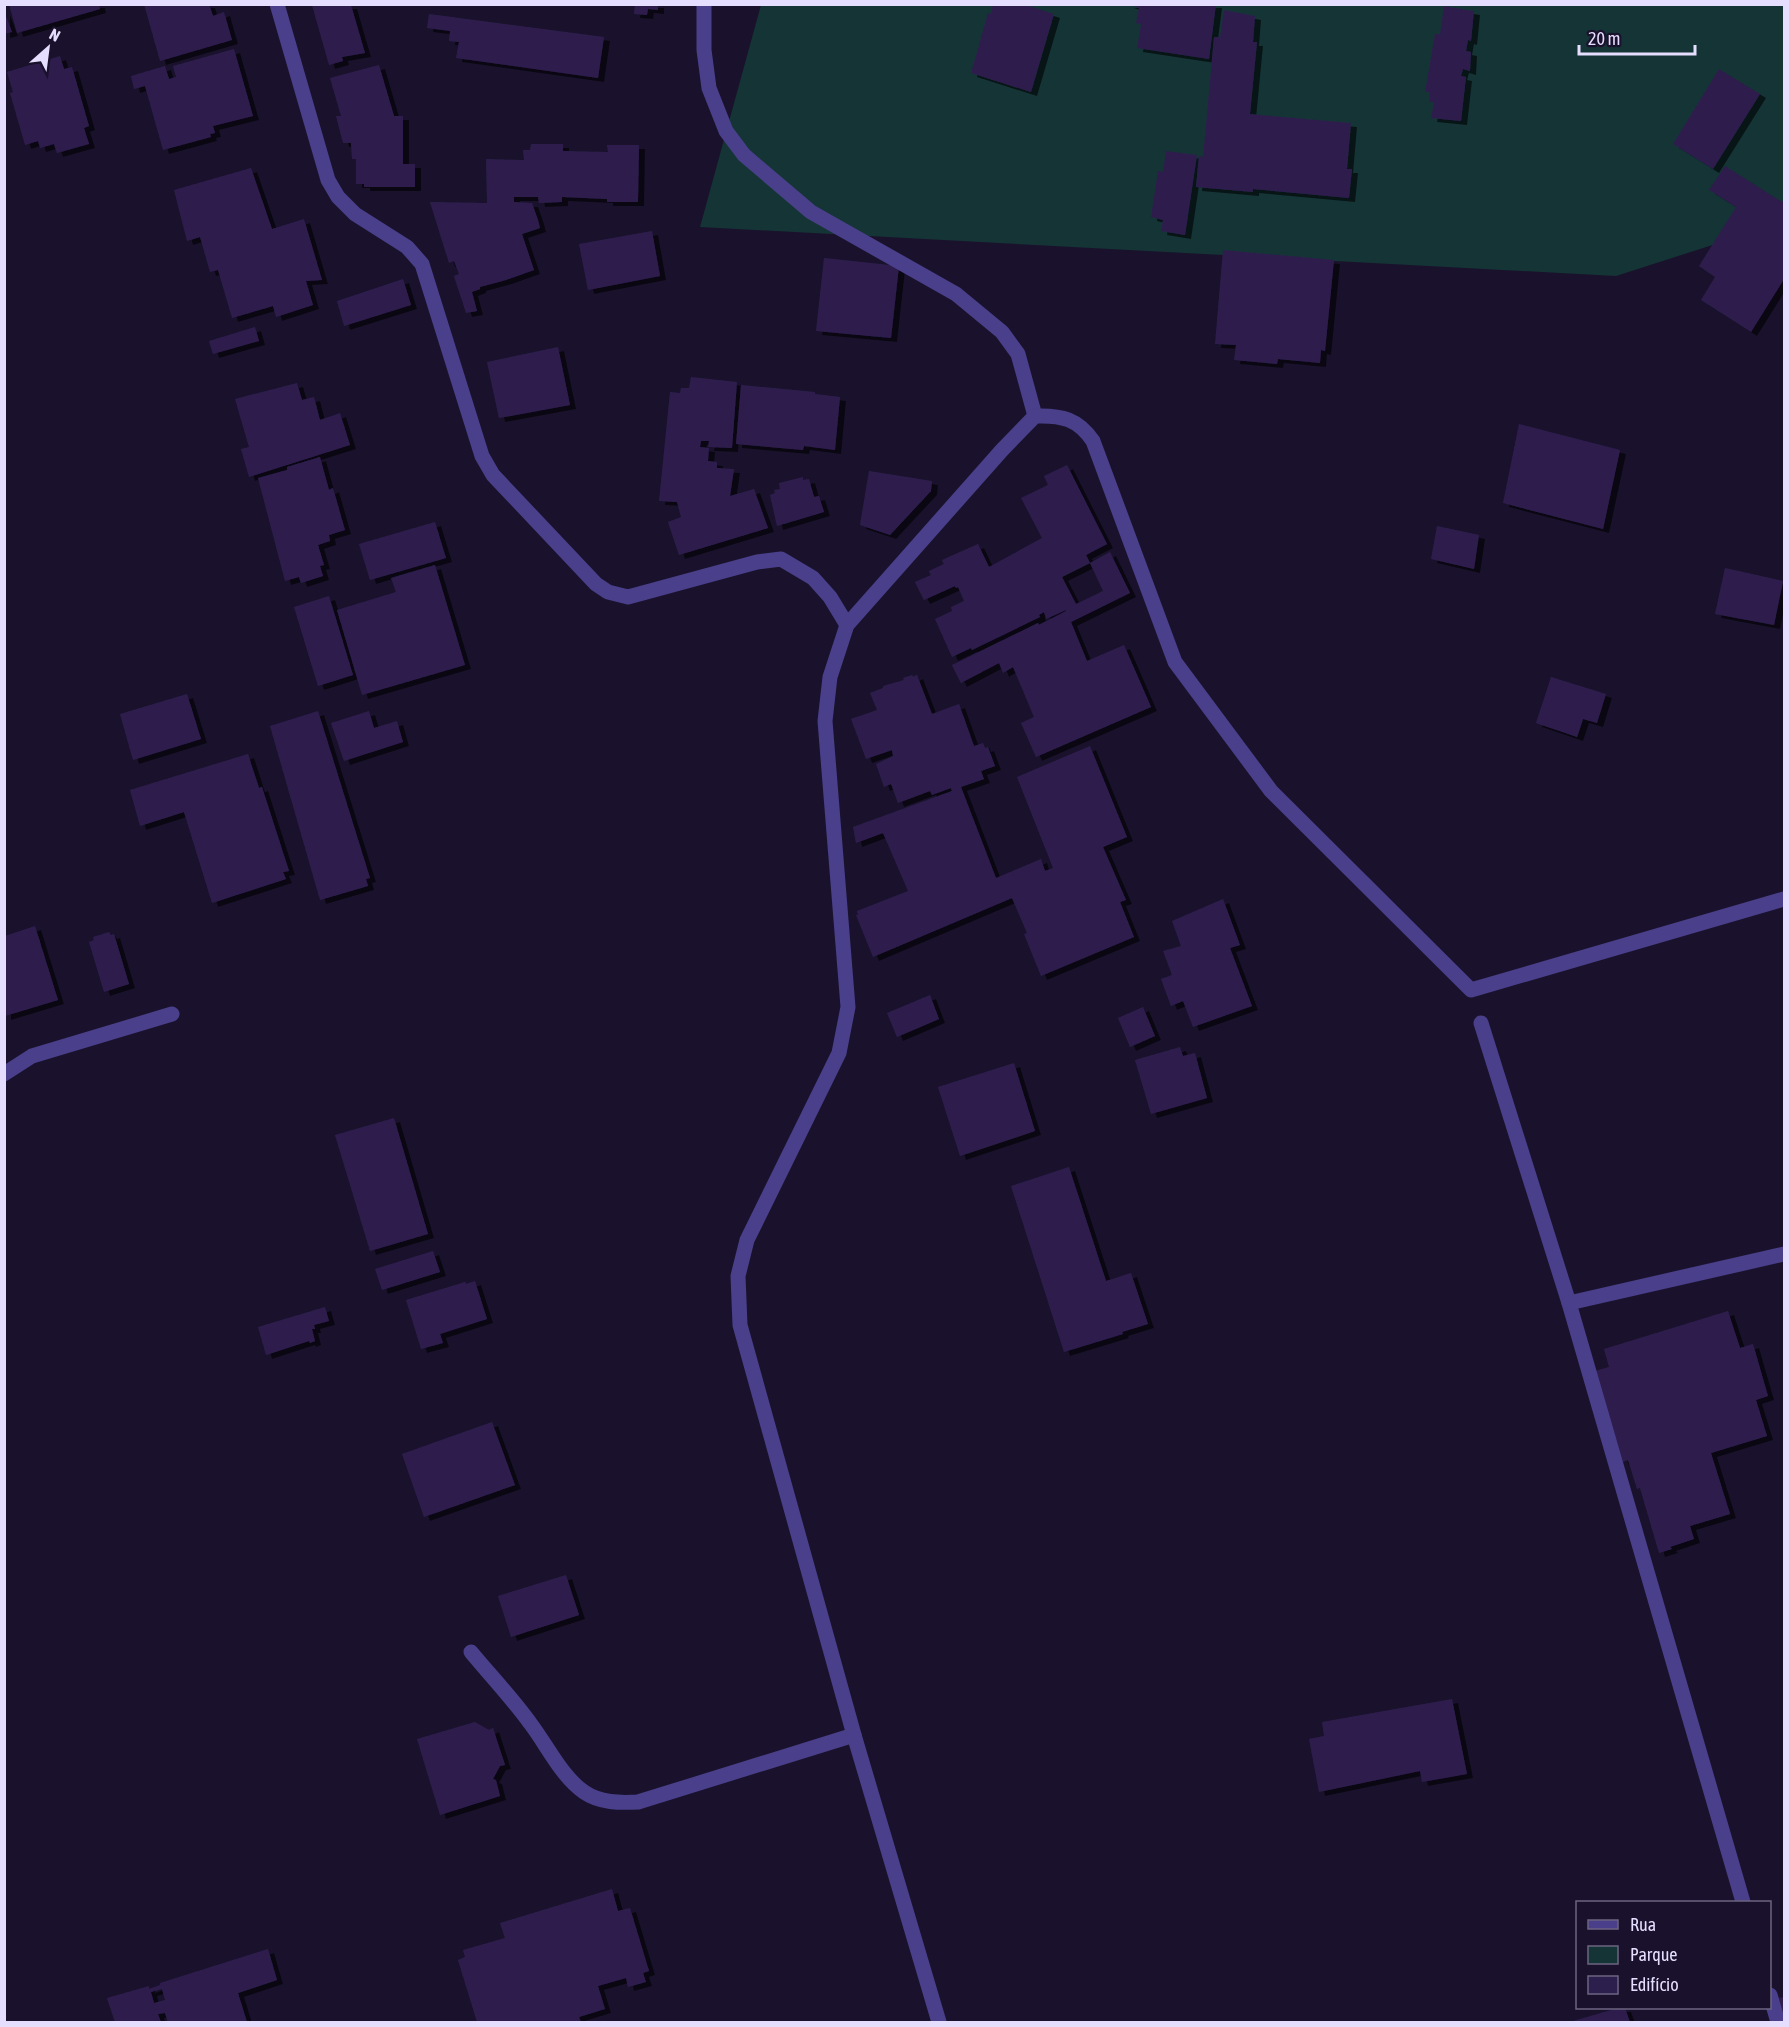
<svg xmlns="http://www.w3.org/2000/svg" width="1789" height="2027" viewBox="0 0 1789 2027" font-family="'Asap Condensed',sans-serif">
<defs>
<filter id="shadow"><feDropShadow dx="6" dy="4" stdDeviation="0" flood-color="#0009"/></filter>
</defs>
<rect width="100%" height="100%" fill="#1a122c"/>
<path fill="#153436" d="M761,5H1784V222L1616,276L700,227Z"/>
<g fill="#2d1f4d" fill-rule="evenodd" filter="url(#shadow)">
<path d="M9,4H99L100,9L17,33Z"/>
<path d="M144,4H209L213,16L224,12L232,40L160,61Z"/>
<path d="M635,4H658V10L648,9L647,15L634,14Z"/>
<path d="M993,4H1023L1054,14L1031,92L971,73L988,13L991,14Z"/>
<path d="M1128,4H1216L1209,59L1137,48L1141,24L1136,23L1139,8Z"/>
<path d="M312,5H351L365,53L342,57L343,61L329,65Z"/>
<path d="M1444,6L1474,11L1471,41L1468,40L1466,51L1471,52L1470,71L1463,69L1461,76L1466,77L1461,121L1431,118L1434,102H1429L1430,92H1425L1435,34H1440Z"/>
<path d="M1224,10L1255,16L1253,42H1257L1250,114L1351,123L1347,169H1352L1349,198L1253,189V192L1196,187L1199,156L1203,157L1214,37H1220Z"/>
<path d="M4,11L12,32L4,34Z"/>
<path d="M429,14L604,37L598,78L456,58L459,42L449,41L450,31L427,28Z"/>
<path d="M234,49L253,116L213,126L215,133L210,134L211,137L163,150L145,86L134,89L131,76L165,66L169,79L176,77L173,66Z"/>
<path d="M60,56L64,69L72,67L89,126L84,128L89,144L57,153L54,144L40,148L38,141L25,145L10,93L13,92L7,72Z"/>
<path d="M379,65L394,116H403V164H415V187H364V184H356V159H352L351,143H343L336,116H341L330,78Z"/>
<path d="M1719,69L1760,94L1713,169L1673,144Z"/>
<path d="M531,144H563V151L608,152L607,145H639L638,202H607V199L562,197V202L539,203L538,197H514V202L532,203L538,220L540,228L522,234L534,270L506,280L480,287V289L472,292L477,311L466,313L454,276L459,274L454,261L449,263L430,202L487,203L486,159L524,160L523,150H530Z"/>
<path d="M1166,151L1197,155L1185,235L1161,231L1163,220L1151,217L1158,171L1163,172Z"/>
<path d="M1725,166L1782,202L1784,198V279L1751,332L1701,300L1715,277L1699,266L1736,207L1709,190Z"/>
<path d="M251,168L272,229L304,219L322,280L306,281L313,305L276,317L273,306L232,318L218,270L210,272L200,237L187,241L174,190Z"/>
<path d="M652,231L660,276L588,290L579,244Z"/>
<path d="M1223,250L1334,260L1325,351L1321,350L1320,363L1278,359L1277,364L1234,360L1236,345L1215,344Z"/>
<path d="M824,258L899,266L891,338L816,331Z"/>
<path d="M403,279L411,305L344,326L337,301Z"/>
<path d="M255,327L259,341L213,354L209,341Z"/>
<path d="M558,347L570,405L499,418L487,362Z"/>
<path d="M691,377L737,382L732,448L708,447L709,441H701L700,447L709,448L708,461L717,462V468L734,469L730,496L754,489L768,528L679,555L668,522L681,517L677,502L659,501L670,392L680,393L681,388H689Z"/>
<path d="M297,383L302,400L314,397L320,420L340,413L350,445L249,477L241,449L249,447L235,399Z"/>
<path d="M741,385L815,392V394L840,397L835,450L804,446L803,450L736,444Z"/>
<path d="M1519,424L1620,450L1603,529L1503,503Z"/>
<path d="M320,457L329,490L333,488L345,530L329,535L330,541L318,545L324,565L320,566L323,576L301,583L299,577L285,581L258,478L287,470V467Z"/>
<path d="M1067,465L1107,544L1086,555L1090,563L1062,577L1076,604L1103,591L1090,563L1110,552L1130,593L1071,622L1087,661L1124,645L1151,707L1036,757L1021,723L1034,717L1013,667L1003,673L999,663L961,683L952,665L1038,623L1039,625L1066,611V610L1046,619L1044,612L1039,615L1040,617L972,650L971,648L952,657L935,619L952,611L951,607L964,601L958,587L956,588L955,586L924,600L915,582L931,575L929,571L944,564L942,560L978,544L989,567L1042,538L1021,498L1048,485L1044,476Z"/>
<path d="M869,471L932,481L931,491L890,535L860,525Z"/>
<path d="M803,477V480L809,479L814,497L819,496L824,512L777,526L770,495L775,493L774,490L780,489L779,483Z"/>
<path d="M435,522L446,558L370,580L359,544Z"/>
<path d="M1437,526L1479,535L1474,569L1431,559Z"/>
<path d="M435,565L465,665L362,695L337,610L396,592L391,578Z"/>
<path d="M1725,568L1783,581L1774,625L1715,614Z"/>
<path d="M329,596L353,675L318,686L294,607Z"/>
<path d="M912,675L913,677L917,675L932,714L959,704L974,746L983,743L985,748L988,747L995,766L981,771L984,779L961,787L996,878L1041,859L1045,871L1053,868L1017,777L1090,746L1127,837L1103,847L1126,900L1120,902L1134,937L1041,976L1024,934L1027,933L1012,898L873,957L856,915H858L857,911L908,891L883,833L856,843L853,827L952,791L951,788L932,795L930,791L898,803L891,784L884,787L876,764L893,756L892,750L866,759L851,719L877,710L870,693L883,688V686L904,680L903,678Z"/>
<path d="M1551,677L1606,694L1597,723L1583,719L1577,737L1536,723Z"/>
<path d="M187,694L201,739L133,760L120,714Z"/>
<path d="M318,711L370,878L366,879L368,886L320,900L270,726Z"/>
<path d="M369,711L374,728L397,721L403,742L344,761L331,723Z"/>
<path d="M248,754L259,788L262,787L289,871L283,872L286,879L212,903L184,812L140,826L130,790Z"/>
<path d="M1223,899L1240,945L1230,948L1252,1006L1193,1027L1183,1001L1171,1006L1161,979L1172,975L1163,951L1181,946L1172,921Z"/>
<path d="M35,926L58,1000L5,1016V936Z"/>
<path d="M109,932L111,935L114,934L129,984L104,992L89,942L94,940L93,937Z"/>
<path d="M930,995L939,1019L897,1037L887,1013Z"/>
<path d="M1143,1007L1155,1036L1130,1047L1118,1018Z"/>
<path d="M1180,1047L1183,1056L1195,1053L1207,1098L1151,1114L1135,1060Z"/>
<path d="M1014,1063L1035,1131L960,1156L938,1087Z"/>
<path d="M394,1118L428,1234L370,1251L335,1135Z"/>
<path d="M1069,1167L1106,1281L1131,1273L1148,1324L1122,1332L1123,1334L1064,1352L1011,1186Z"/>
<path d="M433,1251L440,1272L382,1290L375,1269Z"/>
<path d="M475,1281L487,1319L440,1334L443,1343L421,1349L406,1300L465,1282L466,1284Z"/>
<path d="M325,1307L329,1321L314,1325L315,1329H312L315,1341L310,1343L309,1341L266,1355L258,1327Z"/>
<path d="M1728,1311L1740,1348L1753,1344L1768,1396L1756,1400L1767,1436L1711,1453L1730,1514L1690,1526L1694,1539L1670,1547L1672,1549L1659,1553L1640,1488L1637,1489L1628,1460L1623,1462L1595,1371L1609,1367L1604,1349Z"/>
<path d="M492,1422L515,1485L424,1517L402,1454Z"/>
<path d="M566,1575L579,1615L511,1637L498,1596Z"/>
<path d="M1452,1699L1467,1774L1422,1782L1420,1771L1319,1792L1309,1739L1324,1736L1322,1722Z"/>
<path d="M475,1722L489,1730L493,1728L505,1765L500,1766L493,1779L496,1780L500,1796L440,1815L417,1739Z"/>
<path d="M612,1889L618,1911L630,1908L649,1971L643,1973L646,1982L628,1987L626,1978L598,1986L605,2009L579,2017L581,2022H477L458,1960L465,1957L463,1950L505,1938L500,1923Z"/>
<path d="M268,1949L277,1980L238,1993L247,2022H168L165,2013L158,2014L161,2022H115L107,1998L149,1986V1989L160,1985V1983ZM162,1989L165,2000L154,2003L151,1992Z"/>
<path d="M1784,1997V2016L1779,1998Z"/>
<path d="M1618,2008H1625L1630,2022H1570Z"/>
</g>
<g fill="none" stroke-linecap="round" stroke-linejoin="round">
<g stroke="#4a3f8a" stroke-width="15">
<path d="M277,4L328,180L338,197L355,214L407,247L422,264L482,456L493,475L596,584L608,592L628,597L757,562L781,559L813,578L830,597L847,625"/>
<path d="M704,4V50L709,88L726,131L744,155L811,212L956,294L1002,332L1018,354L1035,416"/>
<path d="M1481,1023L1569,1303L1743,1902"/>
<path d="M4,1074L32,1056L172,1014"/>
<path d="M1569,1303L1784,1254"/>
<path d="M471,1652C490,1675 512,1698 530,1723C547,1745 561,1776 584,1792C600,1803 620,1803 638,1802L854,1735"/>
<path d="M1770,1995L1778,2022"/>
<path d="M939,2022L854,1735L740,1325L738,1276L747,1240L839,1053L848,1007L825,721L830,677L847,625L1002,450L1035,416C1062,415 1078,419 1093,441L1175,662L1271,791L1471,990L1784,899"/>
</g>
</g>
<rect width="1789" height="2027" fill="none" stroke="#e6defe" stroke-width="12"/>
<rect x="1576" y="1901" width="195" height="108" fill="#1a122c" stroke="#6c6480" stroke-width="1.5"/>
<rect x="1588" y="1920" width="30" height="9" fill="#4a3f8a" stroke="#6c6480" stroke-width="1.5"/>
<text x="1630" y="1931" font-size="18" fill="#e6defe">Rua</text>
<rect x="1588" y="1946" width="30" height="18" fill="#153436" stroke="#6c6480" stroke-width="1.5"/>
<text x="1630" y="1961" font-size="18" fill="#e6defe">Parque</text>
<rect x="1588" y="1976" width="30" height="18" fill="#2d1f4d" stroke="#6c6480" stroke-width="1.5"/>
<text x="1630" y="1991" font-size="18" fill="#e6defe">Edifício</text>
<g transform="translate(48 48) rotate(28)" stroke="#1a122c" stroke-width="4.5" paint-order="stroke">
<path d="M0-4.5L10 22L0 15L-10 22Z" fill="#e6defe"/>
<text y="-9" font-size="16" font-weight="bold" text-anchor="middle" fill="#e6defe">N</text>
</g>
<path d="M1579 45v9h116v-9" fill="none" stroke="#e6defe" stroke-width="3"/>
<text x="1588" y="45" font-size="18" fill="#e6defe" stroke="#1a122c" stroke-width="4.5" paint-order="stroke">20 m</text>
</svg>
